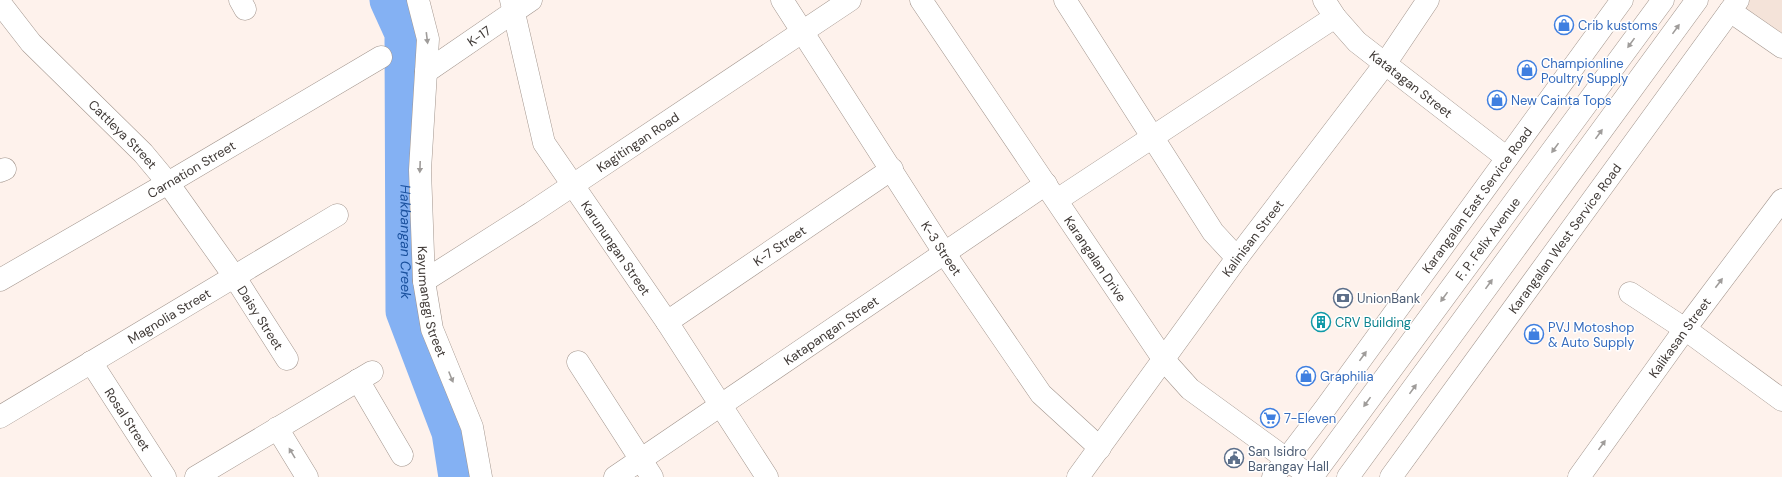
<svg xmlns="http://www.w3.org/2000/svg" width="1782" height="477" viewBox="0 0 1782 477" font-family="'DM Sans',sans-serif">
<rect width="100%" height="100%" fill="#fef2ec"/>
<path fill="#f4e3d9" d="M1747,0H1782V34L1743,6Z"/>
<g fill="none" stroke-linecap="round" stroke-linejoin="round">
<path stroke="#84b1f3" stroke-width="41" id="s1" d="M390,0L405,33L406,311L452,432L459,477"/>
<g stroke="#a2958d" stroke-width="23">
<g id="minor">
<path d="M240,0L245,9"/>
<path id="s2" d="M418,0L428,39L420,170L424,281L432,329L472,427L481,477"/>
<path id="s3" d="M511,0L544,143L667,322L767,477"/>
<path id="s4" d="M782,0L945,254L1041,394L1100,448"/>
<path id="s5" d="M921,0L1164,360L1190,389L1311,477"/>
<path d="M1065,0L1213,232L1237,258"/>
<path id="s6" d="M1324,0L1335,17L1357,42L1507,158"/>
<path id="s7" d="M0,3L31,43L143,153L168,183L234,276L287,359"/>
<path d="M1730,11L1782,47"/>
<path id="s8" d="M426,72L531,0"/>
<path d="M0,171L5,169"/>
<path d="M1057,200L1335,17"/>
<path id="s9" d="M0,280L168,183L381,57"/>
<path id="s10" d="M424,281L531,213L850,0"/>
<path d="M1630,293L1685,329L1782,400"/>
<path id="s11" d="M667,322L892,169"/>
<path id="s12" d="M91,362L165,477"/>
<path d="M578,362L652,477"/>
<path d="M358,380L402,455"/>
<path id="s13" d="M0,417L337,215"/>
<path d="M277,428L307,477"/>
<path d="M196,477L372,372"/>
<path id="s14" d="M615,477L1046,184"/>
<path id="s15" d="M1078,477L1237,258L1385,64L1428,0"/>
<path id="s16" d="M1273,477L1324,410L1622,0"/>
<path id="s17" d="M1391,477L1738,0"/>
<path id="s18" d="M1579,477L1685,329L1782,200"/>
</g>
</g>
<g stroke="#a2958d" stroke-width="23">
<g id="major">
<path id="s19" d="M1312,477L1663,0"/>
<path d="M1348,477L1697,0"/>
</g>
</g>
<use href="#minor" stroke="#fff" stroke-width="22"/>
<use href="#major" stroke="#fff" stroke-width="22"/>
</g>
<defs><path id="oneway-solid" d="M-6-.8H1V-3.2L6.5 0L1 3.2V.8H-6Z"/></defs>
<g fill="#9f9c9a">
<use href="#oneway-solid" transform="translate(1676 29) rotate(-54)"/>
<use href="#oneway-solid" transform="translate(427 38) rotate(83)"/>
<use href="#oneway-solid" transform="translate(1631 43) rotate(126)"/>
<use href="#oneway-solid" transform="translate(1599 134) rotate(-54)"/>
<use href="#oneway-solid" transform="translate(1555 148) rotate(126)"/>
<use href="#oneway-solid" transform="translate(420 167) rotate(92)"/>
<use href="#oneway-solid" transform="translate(1719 283) rotate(-53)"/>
<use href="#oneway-solid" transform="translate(1489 284) rotate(-54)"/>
<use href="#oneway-solid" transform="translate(1444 297) rotate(126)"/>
<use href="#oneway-solid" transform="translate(1363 356) rotate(-54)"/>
<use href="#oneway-solid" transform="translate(451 377) rotate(68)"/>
<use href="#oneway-solid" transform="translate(1413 389) rotate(-54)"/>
<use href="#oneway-solid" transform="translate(1367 402) rotate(126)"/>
<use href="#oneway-solid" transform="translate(1602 445) rotate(-54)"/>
<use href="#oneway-solid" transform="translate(292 453) rotate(-121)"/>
</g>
<defs>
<g id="shop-ring" transform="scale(1)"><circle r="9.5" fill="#fff" stroke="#3f7fe0" stroke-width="1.5"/><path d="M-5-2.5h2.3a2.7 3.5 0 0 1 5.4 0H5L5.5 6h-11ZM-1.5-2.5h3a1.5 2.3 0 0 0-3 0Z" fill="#3f7fe0"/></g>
<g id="bank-ring" transform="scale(1)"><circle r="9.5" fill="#fff" stroke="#5c6f8a" stroke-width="1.5"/><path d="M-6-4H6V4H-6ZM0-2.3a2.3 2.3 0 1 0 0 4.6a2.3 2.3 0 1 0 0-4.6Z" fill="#5c6f8a"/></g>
<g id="building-ring" transform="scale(1)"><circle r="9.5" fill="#fff" stroke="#0f9aa8" stroke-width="1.5"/><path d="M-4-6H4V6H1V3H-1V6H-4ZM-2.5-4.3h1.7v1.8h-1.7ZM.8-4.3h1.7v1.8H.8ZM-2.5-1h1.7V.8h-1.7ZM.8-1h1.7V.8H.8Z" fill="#0f9aa8"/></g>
<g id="supermarket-ring" transform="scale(1)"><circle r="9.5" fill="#fff" stroke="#3f7fe0" stroke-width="1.5"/><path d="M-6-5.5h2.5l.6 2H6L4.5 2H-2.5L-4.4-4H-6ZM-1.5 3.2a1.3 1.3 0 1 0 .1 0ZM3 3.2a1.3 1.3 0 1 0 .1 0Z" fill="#3f7fe0"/></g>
<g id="civic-ring" transform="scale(1)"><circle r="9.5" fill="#fff" stroke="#5c6f8a" stroke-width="1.5"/><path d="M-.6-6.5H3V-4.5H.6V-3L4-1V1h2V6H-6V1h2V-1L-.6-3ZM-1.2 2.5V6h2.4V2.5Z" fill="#5c6f8a"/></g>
</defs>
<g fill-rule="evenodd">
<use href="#shop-ring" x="1564" y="25"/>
<use href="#shop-ring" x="1527" y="70"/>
<use href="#shop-ring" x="1497" y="100"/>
<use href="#bank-ring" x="1343" y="298"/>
<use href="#building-ring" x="1321" y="322"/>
<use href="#shop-ring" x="1534" y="334"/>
<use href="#shop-ring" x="1306" y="376"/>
<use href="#supermarket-ring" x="1270" y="418"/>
<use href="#civic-ring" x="1234" y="458"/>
</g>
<g text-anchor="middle" stroke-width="3" stroke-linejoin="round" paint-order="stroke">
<g font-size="13" fill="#366cbe" stroke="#fff" text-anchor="start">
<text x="1578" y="30">Crib kustoms</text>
<text x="1541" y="68">Championline<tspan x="1541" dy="15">Poultry Supply</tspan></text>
<text x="1511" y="105">New Cainta Tops</text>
<text x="1548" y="332">PVJ Motoshop<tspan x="1548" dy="15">&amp; Auto Supply</tspan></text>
<text x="1320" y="381">Graphilia</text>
<text x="1284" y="423">7-Eleven</text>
</g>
<g font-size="13" fill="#3f3936" stroke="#fff">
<text dy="5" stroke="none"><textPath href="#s8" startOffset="64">K-17</textPath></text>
<text dy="5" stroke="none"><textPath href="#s6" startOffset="122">Katatagan Street</textPath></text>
<text dy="5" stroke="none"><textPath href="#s7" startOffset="180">Cattleya Street</textPath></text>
<text dy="5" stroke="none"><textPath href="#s10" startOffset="255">Kagitingan Road</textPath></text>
<text dy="5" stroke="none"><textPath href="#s9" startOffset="221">Carnation Street</textPath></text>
<text dy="5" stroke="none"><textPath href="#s16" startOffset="344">Karangalan East Service Road</textPath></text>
<text dy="5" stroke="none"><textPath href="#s15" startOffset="296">Kalinisan Street</textPath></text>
<text dy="5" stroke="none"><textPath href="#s17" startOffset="295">Karangalan West Service Road</textPath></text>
<text dy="5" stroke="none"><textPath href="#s19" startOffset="296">F. P. Felix Avenue</textPath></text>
<text dy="5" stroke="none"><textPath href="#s11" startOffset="136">K-7 Street</textPath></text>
<text dy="5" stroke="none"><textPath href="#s3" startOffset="274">Karunungan Street</textPath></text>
<text dy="5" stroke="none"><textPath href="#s4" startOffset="295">K-3 Street</textPath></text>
<text dy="5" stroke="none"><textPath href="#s5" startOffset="312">Karangalan Drive</textPath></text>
<text dy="5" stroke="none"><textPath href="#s2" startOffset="304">Kayumanggi Street</textPath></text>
<text dy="5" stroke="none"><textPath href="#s13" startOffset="197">Magnolia Street</textPath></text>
<text dy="5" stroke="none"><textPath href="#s7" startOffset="410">Daisy Street</textPath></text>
<text dy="5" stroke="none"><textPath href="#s14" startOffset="261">Katapangan Street</textPath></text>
<text dy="5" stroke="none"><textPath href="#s18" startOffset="172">Kalikasan Street</textPath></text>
<text dy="5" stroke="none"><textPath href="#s12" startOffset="68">Rosal Street</textPath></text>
</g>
<g font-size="13" fill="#4e5e75" stroke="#fff" text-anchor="start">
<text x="1357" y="303">UnionBank</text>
<text x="1248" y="456">San Isidro<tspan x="1248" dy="15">Barangay Hall</tspan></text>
</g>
<g font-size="13" fill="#0d838f" stroke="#fff" text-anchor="start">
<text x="1335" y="327">CRV Building</text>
</g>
<g font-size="14" font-style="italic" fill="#19509d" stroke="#fff">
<text dy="5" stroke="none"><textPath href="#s1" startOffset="245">Hakbangan Creek</textPath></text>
</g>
</g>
</svg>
